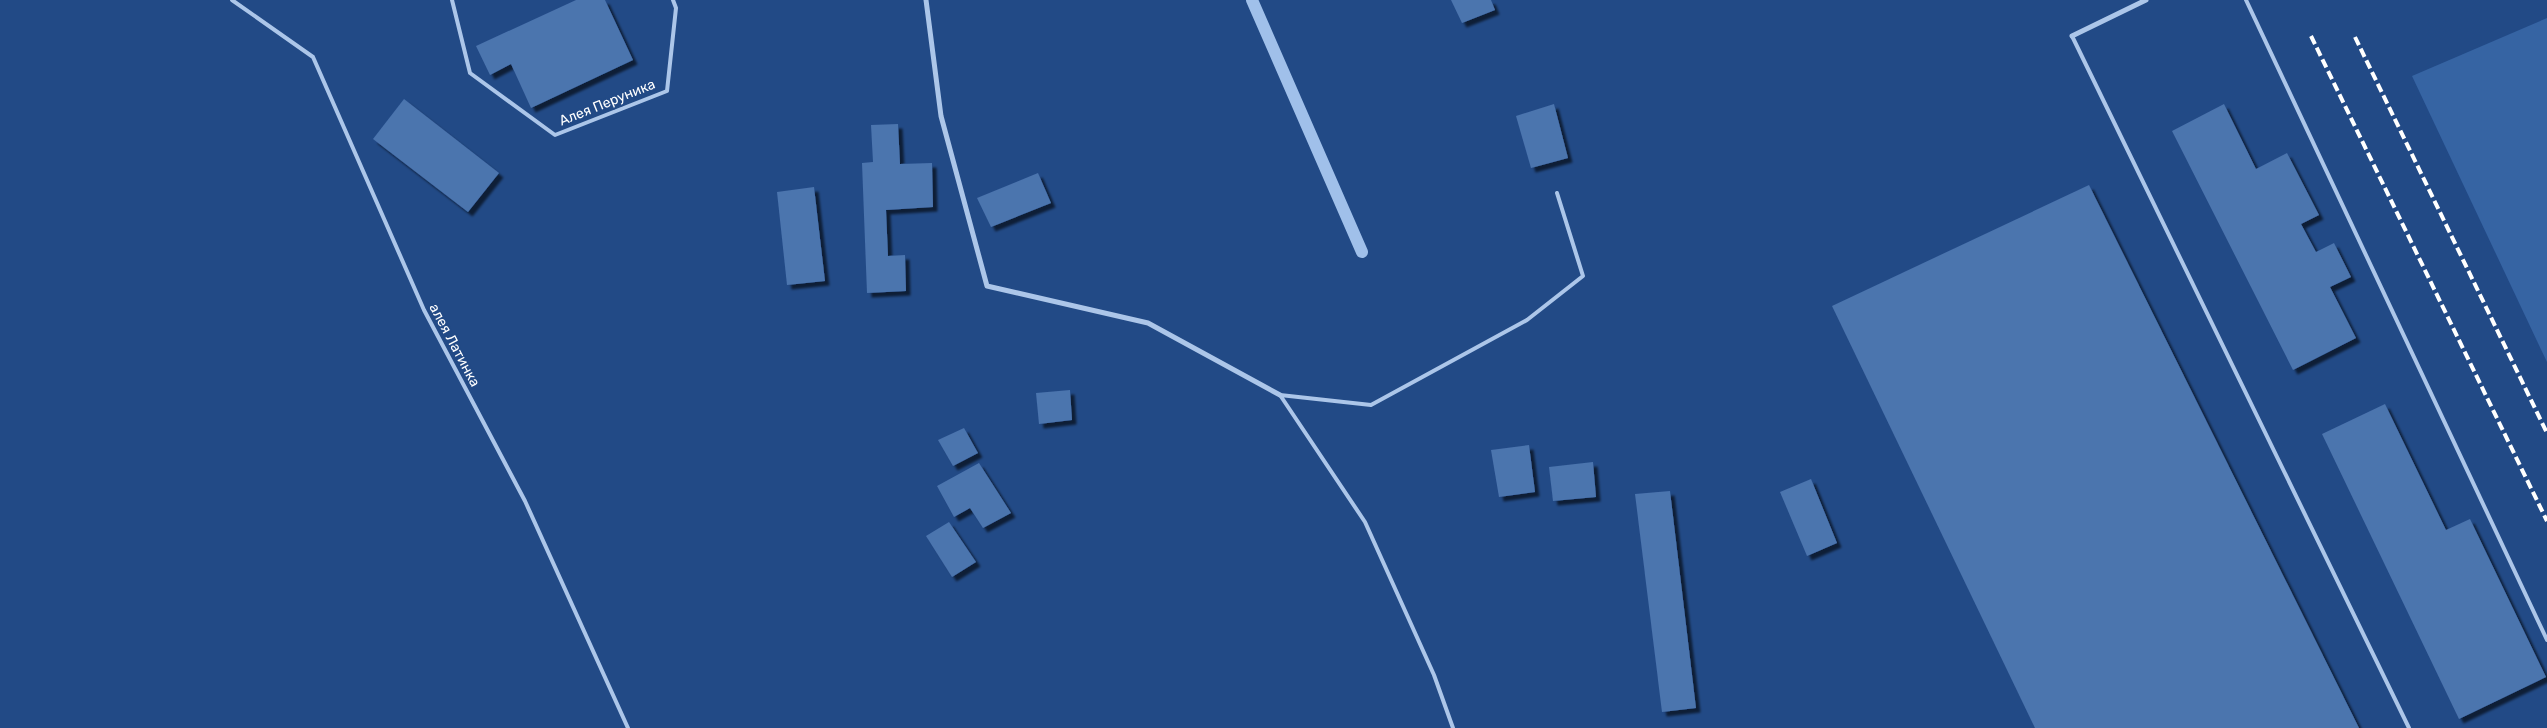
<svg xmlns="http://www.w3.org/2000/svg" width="2547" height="728" viewBox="0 0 2547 728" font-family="Rubik,sans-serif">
<defs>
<filter id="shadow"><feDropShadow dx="4.5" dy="4.5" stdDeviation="1" flood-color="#0009"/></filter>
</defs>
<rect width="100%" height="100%" fill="#224a86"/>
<path fill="#3664a3" d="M2547,18V362L2412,76Z"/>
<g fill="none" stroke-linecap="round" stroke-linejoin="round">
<path stroke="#a0c0ea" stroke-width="12" d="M1252,0L1362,252"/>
</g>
<g fill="#4b74ae" filter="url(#shadow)">
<path d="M576,0H605L633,60L531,108L511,64L490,75L476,46Z"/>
<path d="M1451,0H1491L1495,10L1462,23Z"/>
<path d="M404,99L499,173L468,212L373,139Z"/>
<path d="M1554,104L1568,158L1531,168L1516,116Z"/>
<path d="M2224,104L2256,169L2287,153L2319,215L2301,224L2316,252L2334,243L2351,277L2330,287L2356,338L2293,370L2172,131Z"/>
<path d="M898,124L900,164L932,163L933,207L886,210L888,256L905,255L906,291L867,293L862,163L873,162L871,125Z"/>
<path d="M1038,173L1051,203L991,227L977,198Z"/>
<path d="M2089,185L2359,728H2035L1832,306Z"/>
<path d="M814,187L825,281L787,285L777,192Z"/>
<path d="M1070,390L1072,420L1039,424L1036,393Z"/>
<path d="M2385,404L2446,530L2470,519L2546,677L2459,719L2322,434Z"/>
<path d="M964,428L978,453L953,466L938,440Z"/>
<path d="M1529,445L1535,492L1499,497L1491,450Z"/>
<path d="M1593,462L1596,497L1553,501L1549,467Z"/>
<path d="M979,463L1011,513L983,528L970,508L954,517L937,486Z"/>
<path d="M1811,479L1837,543L1807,556L1780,492Z"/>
<path d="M1670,491L1696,708L1662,712L1635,494Z"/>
<path d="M949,522L976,562L952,577L926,536Z"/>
</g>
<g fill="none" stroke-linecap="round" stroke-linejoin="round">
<g stroke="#acc6e9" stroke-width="4">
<path d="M232,0L313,57L424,310L525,501L628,728"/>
<path d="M452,0L470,73L555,135L667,91L676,8L673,0"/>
<path d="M2246,0L2547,640"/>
<path d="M2072,36L2409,728"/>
<path d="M1453,728L1434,675L1365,522L1280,395L1371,405L1527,320L1583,276L1557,193"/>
</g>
<g stroke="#acc6e9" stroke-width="5">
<path d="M926,0L941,116L987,286L1148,323L1280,395"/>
<path d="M2072,36L2146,0"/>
</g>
<g stroke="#fff" stroke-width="4" stroke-dasharray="9 4" stroke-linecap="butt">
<path d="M2311,36L2547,521"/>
<path d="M2355,37L2547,433"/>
</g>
</g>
<g text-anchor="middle" stroke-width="4" stroke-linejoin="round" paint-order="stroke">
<g font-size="14" fill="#fff" stroke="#224a86">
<text transform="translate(607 102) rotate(-22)" y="5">Алея Перуника</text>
<text transform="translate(455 345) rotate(62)" y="5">алея Латинка</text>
</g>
</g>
</svg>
